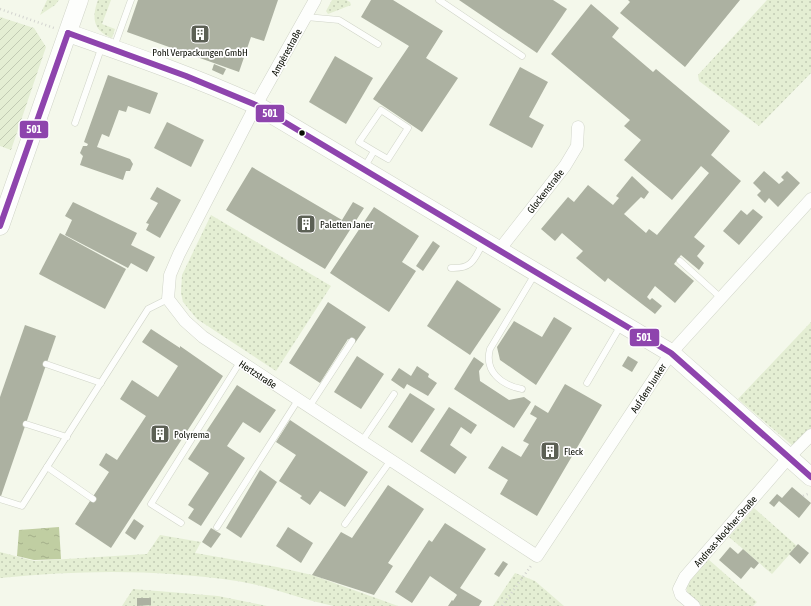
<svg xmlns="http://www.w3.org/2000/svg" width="811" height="606" viewBox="0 0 811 606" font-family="'Asap Condensed',sans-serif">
<defs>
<pattern id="grass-dots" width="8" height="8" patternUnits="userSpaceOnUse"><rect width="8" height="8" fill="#e4eed3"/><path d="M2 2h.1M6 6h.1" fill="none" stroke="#c2cbb4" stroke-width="1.8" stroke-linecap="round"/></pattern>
<pattern id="garden-furrows" width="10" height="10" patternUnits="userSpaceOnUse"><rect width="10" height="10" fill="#e4eed3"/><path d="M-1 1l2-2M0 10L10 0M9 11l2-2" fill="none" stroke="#c2cbb4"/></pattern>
<pattern id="water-ripples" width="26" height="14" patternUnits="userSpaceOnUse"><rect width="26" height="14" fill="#c0cea2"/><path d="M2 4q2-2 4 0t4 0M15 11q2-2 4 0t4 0" fill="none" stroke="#a4b08a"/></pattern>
</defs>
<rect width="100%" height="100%" fill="#f4f8eb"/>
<g fill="url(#grass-dots)">
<path d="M47,0H59L55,5L40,15Z"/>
<path d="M98,0H111L102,24L115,29L112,38C94,31 91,19 98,0Z"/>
<path d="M332,0H346L350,2L351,5L328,14L326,11Z"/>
<path d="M767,0H811V73L759,126L699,81L698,75Z"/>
<path d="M211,215L331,286L276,371L197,319L183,302L181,293L182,275Z"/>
<path d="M811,322V428L793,446L738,399Z"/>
<path d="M754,508L797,546L772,574L729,537Z"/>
<path d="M160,535L201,542L195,553L277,567L312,575L398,606C379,606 352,606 334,606C301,600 270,586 237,581C156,569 81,570 0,578V552L34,561L147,554Z"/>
<path d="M708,559L757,602L753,606H702C698,602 691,598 688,593C682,582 702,567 708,559Z"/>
<path d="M515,573L535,581L564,606H493Z"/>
<path d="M133,589L218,596L267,606H122Z"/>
</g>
<path fill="url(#garden-furrows)" d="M0,17L34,28L46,47L11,150L0,146Z"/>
<path fill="url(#water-ripples)" d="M59,527L61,559L34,560L17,556L19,530Z"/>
<g fill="#acb1a1">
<path d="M138,0H278L264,41L251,37L239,72L127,32Z"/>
<path d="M371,0H393L443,31L426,58L458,78L422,132L373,99L409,46L361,17Z"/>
<path d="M459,0H553L567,9L537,53Z"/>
<path d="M628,0H740L685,67L620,13L630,2Z"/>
<path d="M591,4L619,28L612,37L653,72L656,69L730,131L711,155L741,181L694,237L705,246L697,256L704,263L699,270L681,255L674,264L694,281L675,303L655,286L647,297L650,300L652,298L662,306L655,314L608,278L605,282L576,258L583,251L562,233L555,241L541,229L568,197L574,202L588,185L613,205L619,198L616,196L632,176L649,192L644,199L641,197L624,214L646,233L649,229L657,235L709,173L701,166L672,200L624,160L641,140L624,126L630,120L551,54Z"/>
<path d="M335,56L373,78L346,124L309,102Z"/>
<path d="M214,64L226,69L223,75L212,70Z"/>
<path d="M520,67L548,82L529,117L544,125L532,148L489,125Z"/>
<path d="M108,75L158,93L150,114L128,106L126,112L119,110L109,137L102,134L97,147L130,159L133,164L130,171H126L123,180L80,165L83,156L80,153L83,146H87L88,144L84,142Z"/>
<path d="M167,122L204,140L191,167L154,148Z"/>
<path d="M252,167L342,220L353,202L364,208L325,269L226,210Z"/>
<path d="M764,171L779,184L784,180L781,177L787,171L800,183L778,207L769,198L765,203L757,195L761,191L753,183Z"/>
<path d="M157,187L181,200L160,238L146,230L149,224L146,223L158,203L150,199Z"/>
<path d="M73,202L137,233L131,245L155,257L147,272L131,263L128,268L65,235L72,220L65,216Z"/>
<path d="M374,207L419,236L402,262L416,271L389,312L330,273Z"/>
<path d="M753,209L763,217L739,245L723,231L741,210L747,215Z"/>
<path d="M60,233L126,269L105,309L39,274Z"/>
<path d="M433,241L440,246L423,271L416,266Z"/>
<path d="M457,280L501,309L470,355L427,326Z"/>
<path d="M328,302L366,327L355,343L348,339L320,383L289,363Z"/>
<path d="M554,317L572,328L536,385L500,360L497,347L514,321L542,337Z"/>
<path d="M25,325L56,336L0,499V397Z"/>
<path d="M151,329L180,348V346L223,376L111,548L75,524L109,472L99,465L106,453L117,460L146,416L120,399L132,380L158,397L178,366L142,342Z"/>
<path d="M357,356L384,374L361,409L334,392Z"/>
<path d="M628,356L638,362L632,372L622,366Z"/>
<path d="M474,357L484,364L479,371L480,381L509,400L524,397L531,402L514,428L454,389Z"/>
<path d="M417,366L429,374L428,377L437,383L428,396L407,384L404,389L391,380L399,368L411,376Z"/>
<path d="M565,384L602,405L537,516L500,494L508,480L488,468L502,446L521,457L529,444L523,441L537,418L530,414L535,405L548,413Z"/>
<path d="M237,385L276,410L260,433L243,422L227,446L245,458L201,526L188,518L194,509L188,505L209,473L188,459Z"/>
<path d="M410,393L435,409L412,443L388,427Z"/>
<path d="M449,407L477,425L471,434L461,427L450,445L467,457L455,474L420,451Z"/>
<path d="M290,420L368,472L345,507L320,491L310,505L300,498L302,496L279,481L296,455L276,442Z"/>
<path d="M260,470L277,482L241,538L226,528Z"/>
<path d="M388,485L424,509L388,563L393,566L374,595L312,575L341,532L352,538Z"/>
<path d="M792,487L811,503L799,518L779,501L774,507L769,503L777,494L782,498Z"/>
<path d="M134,519L144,526L135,540L125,533Z"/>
<path d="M445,523L486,549L460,588L482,601L479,606H448L452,600L453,601L457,595L456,594L430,576L412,603L395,592L429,540L432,542Z"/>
<path d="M288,527L313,543L301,563L276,546Z"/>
<path d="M211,528L221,534L211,548L202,542Z"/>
<path d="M798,544L809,553L800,564L789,554Z"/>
<path d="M730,547L738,554L743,549L759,563L754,569L751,567L741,579L719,560Z"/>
<path d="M503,561L508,564L499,577L494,574Z"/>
<path d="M137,598H151V605L137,606Z"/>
</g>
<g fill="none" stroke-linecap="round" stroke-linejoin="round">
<g stroke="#d0d4c8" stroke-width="7">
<g id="lane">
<path d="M439,0L522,56"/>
<path d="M306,17L339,20L378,44"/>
<path d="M114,47L131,0"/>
<path d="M75,123L102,46"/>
<path d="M364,168L374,151L359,142L381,110L408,128L388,159L374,151"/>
<path d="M680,261L720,297"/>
<path d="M451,268C472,269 474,260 483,243"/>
<path d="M46,364L101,383"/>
<path d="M587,383L621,325"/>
<path d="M522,389C501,385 484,371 490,349L535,274"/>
<path d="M309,407L352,341"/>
<path d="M26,424L67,437"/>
<path d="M362,441L394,394"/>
<path d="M47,467L93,499"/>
<path d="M0,499L22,506L148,309L168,299"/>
<path d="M181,523L151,504L240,362"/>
<path d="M345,524L391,460"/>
<path d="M217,527L298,400"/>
</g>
</g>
<g stroke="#d0d4c8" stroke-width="13">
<g id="street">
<path d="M315,0L256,105L179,254L170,275L168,299L185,321L203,337L537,556L671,353L811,199"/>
<path d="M500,249L565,166L577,146L578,127"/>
<path d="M694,606L681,595L679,589L685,577L789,457L811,435"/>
</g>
</g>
<g stroke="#d0d4c8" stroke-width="19">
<g id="secondary">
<path d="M68,33C131,55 195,77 256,105L671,353L811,477"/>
<path d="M0,226L79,0"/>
</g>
</g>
<g stroke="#d2d3cf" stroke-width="2.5" stroke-dasharray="1 3" stroke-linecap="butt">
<path d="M0,9L54,28"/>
<path d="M803,496L810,493"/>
<path d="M502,606L531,566"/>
</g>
<use href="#lane" stroke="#fdfefc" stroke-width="6"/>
<use href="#street" stroke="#fdfefc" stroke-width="12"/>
<use href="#secondary" stroke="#fdfefc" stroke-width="18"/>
<g stroke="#fff" stroke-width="9">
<g id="bus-1">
<path d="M68,33L186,76L256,105L671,353L811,477"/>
<path d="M0,226L68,33"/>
</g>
</g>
<use href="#bus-1" stroke="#8e44ad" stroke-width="6"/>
</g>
<defs>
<g id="building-square" transform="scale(1)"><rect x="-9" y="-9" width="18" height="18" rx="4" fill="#5c6055" stroke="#fff"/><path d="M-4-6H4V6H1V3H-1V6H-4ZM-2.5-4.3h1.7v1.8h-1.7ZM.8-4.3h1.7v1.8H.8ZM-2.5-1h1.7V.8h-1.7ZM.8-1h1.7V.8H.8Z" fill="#fff"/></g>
</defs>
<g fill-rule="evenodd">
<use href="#building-square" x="200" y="34"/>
<use href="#building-square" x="306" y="224"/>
<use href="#building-square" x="160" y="434"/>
<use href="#building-square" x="550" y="451"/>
</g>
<circle fill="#0a0e04" stroke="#fff" stroke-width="1.5" cx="302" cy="133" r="3.5"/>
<g text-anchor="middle" stroke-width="3.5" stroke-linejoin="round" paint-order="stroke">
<g font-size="10" fill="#0a0e04" stroke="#fff" text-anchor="start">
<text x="200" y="56" text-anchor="middle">Pohl Verpackungen GmbH</text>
<text x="320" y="228">Paletten Janer</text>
<text x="174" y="438">Polyrema</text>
<text x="564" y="455">Fleck</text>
</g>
<g font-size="10" fill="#0a0e04" stroke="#fff">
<text transform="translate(286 52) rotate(-61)" y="4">Ampèrestraße</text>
<text transform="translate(545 191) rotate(-52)" y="4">Glockenstraße</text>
<text transform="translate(258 374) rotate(33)" y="4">Hertzstraße</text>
<text transform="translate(648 388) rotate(-57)" y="4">Auf dem Junker</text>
<text transform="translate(725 531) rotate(-49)" y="4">Andreas-Nockher-Straße</text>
</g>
</g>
<g stroke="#fff" stroke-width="1.5">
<rect x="255" y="104" width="30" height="19" rx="4" fill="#8e44ad"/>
<rect x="19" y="120" width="30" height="19" rx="4" fill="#8e44ad"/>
<rect x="629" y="328" width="31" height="19" rx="4" fill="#8e44ad"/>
</g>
<g font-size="11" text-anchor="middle" font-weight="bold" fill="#fff">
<text x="270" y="117">501</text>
<text x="34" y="133">501</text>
<text x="644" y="341">501</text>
</g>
</svg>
